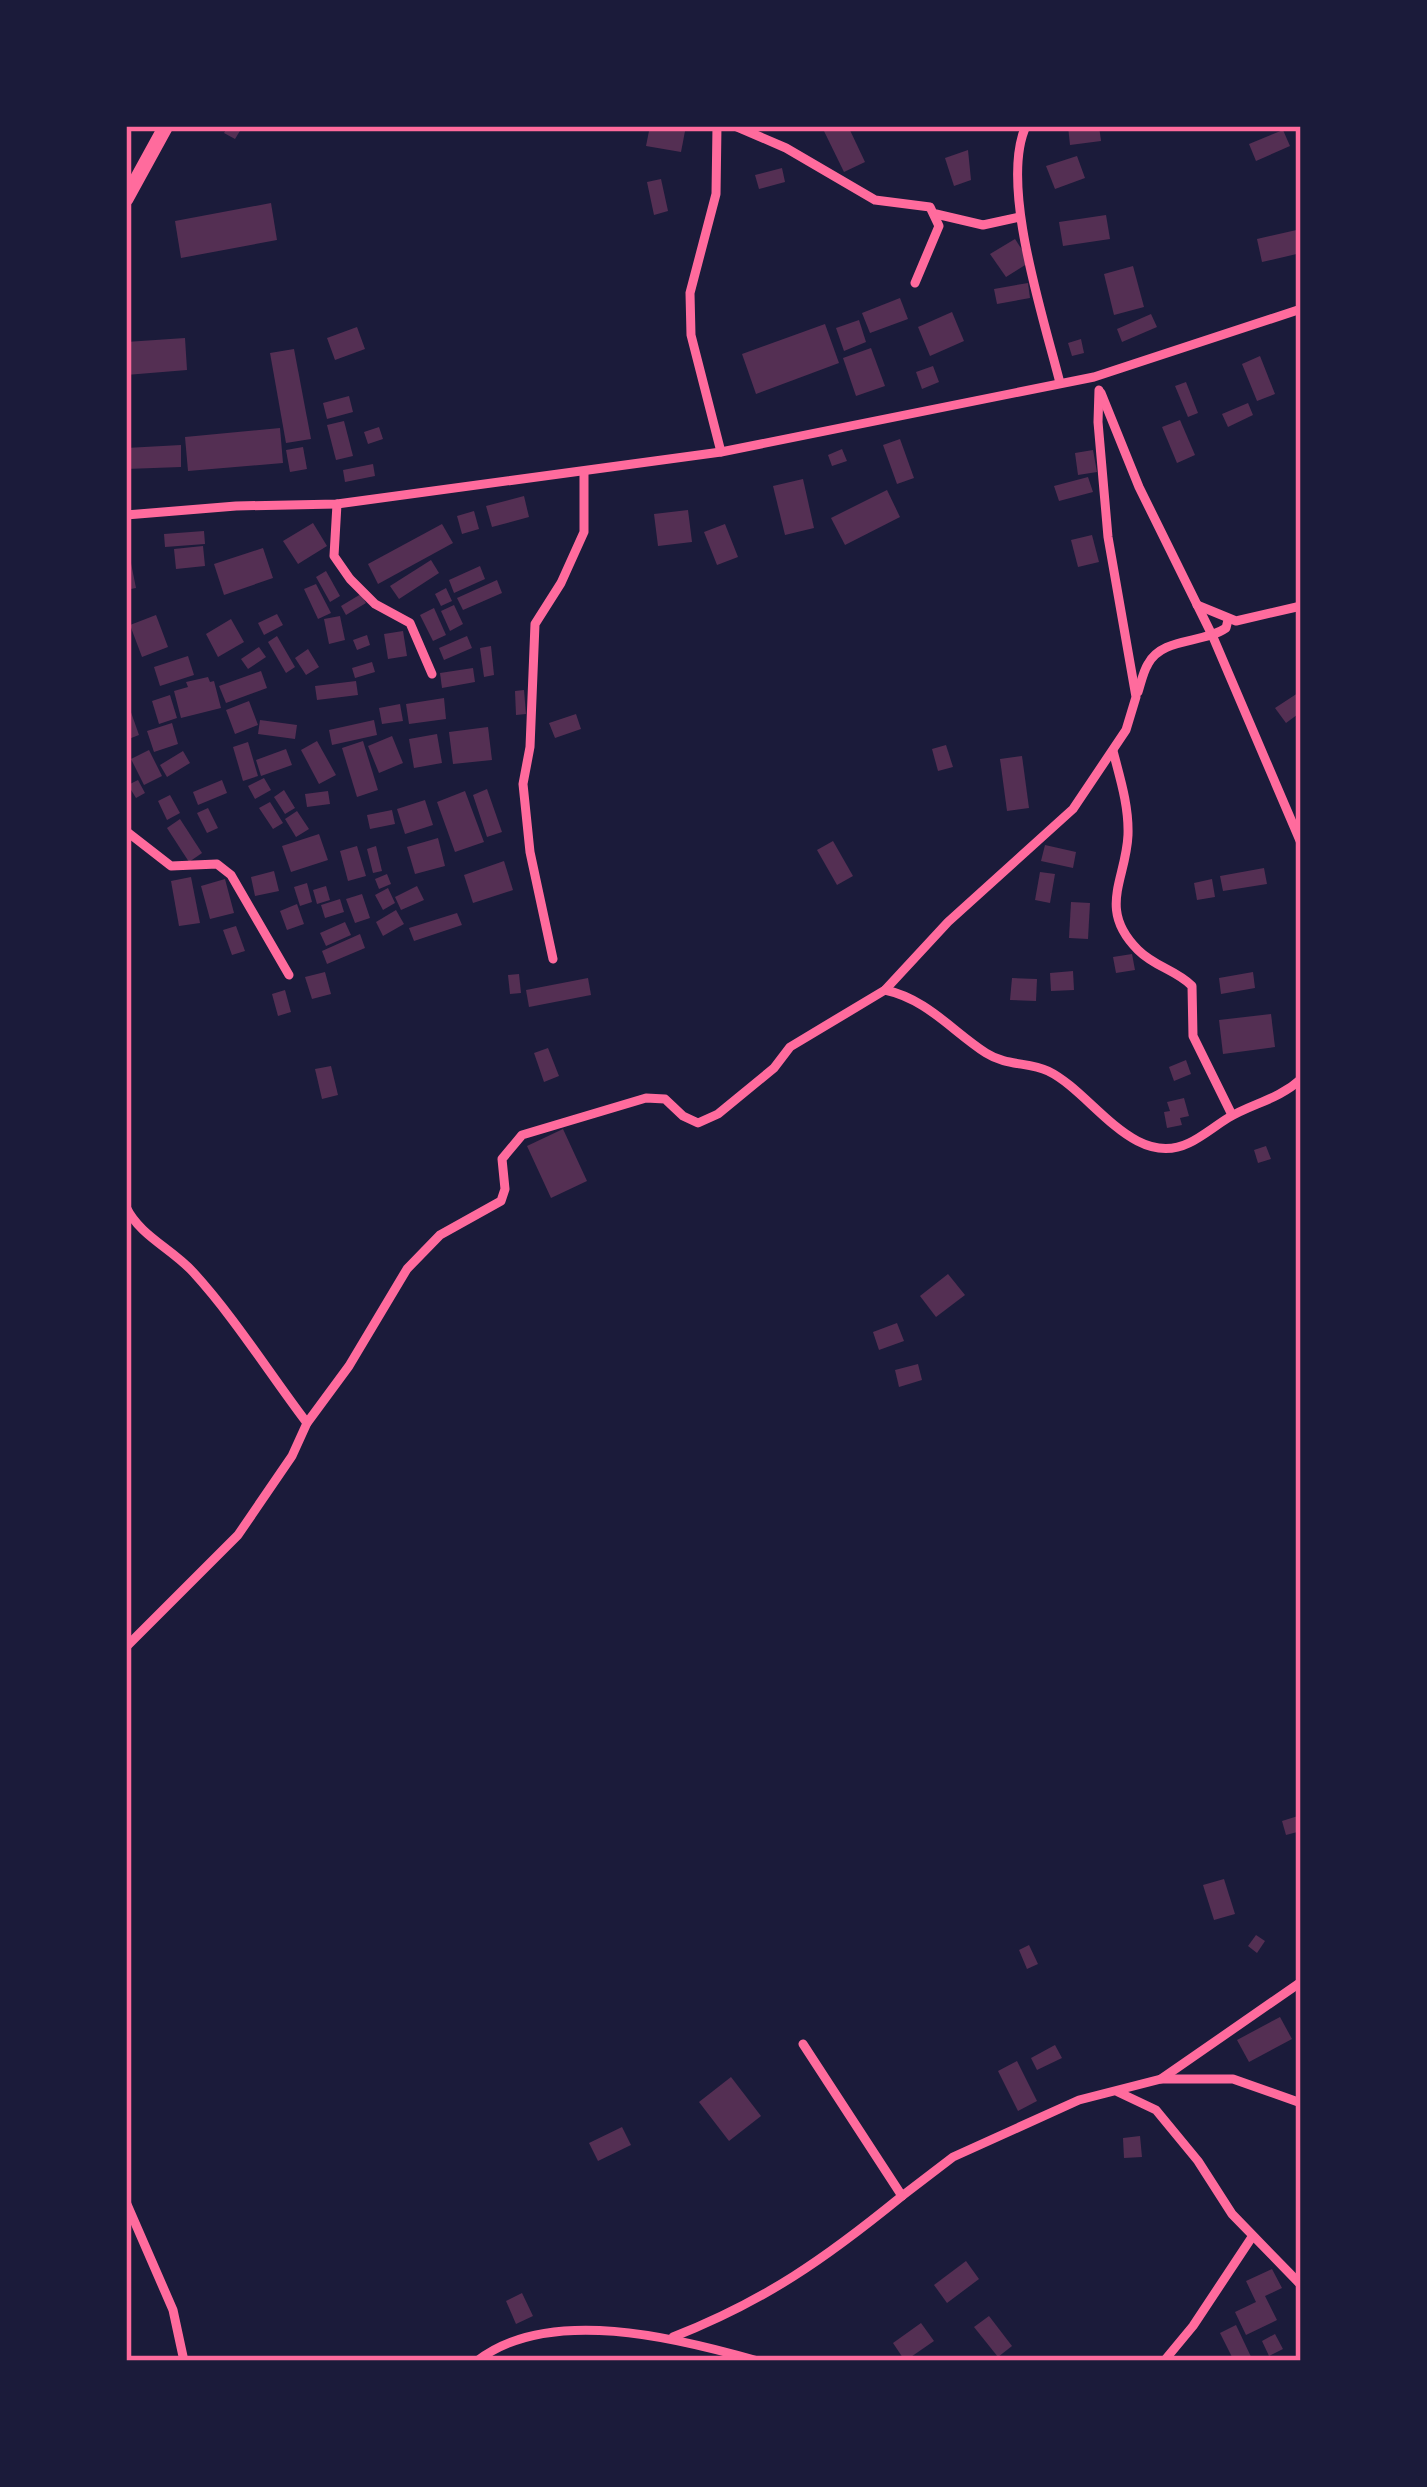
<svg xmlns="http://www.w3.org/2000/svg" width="1427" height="2487" viewBox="0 0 1427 2487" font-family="Signika,sans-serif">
<rect width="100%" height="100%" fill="#1b1b3a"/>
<g fill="#542f53">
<path d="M228,126H243L235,139L224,133Z"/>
<path d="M650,126H686L681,152L646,146Z"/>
<path d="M828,126H848L865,162L844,172L823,129Z"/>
<path d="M1068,126H1099L1101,141L1070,145Z"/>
<path d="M1283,130L1290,146L1256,161L1249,144Z"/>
<path d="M968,150L971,180L954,186L945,158Z"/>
<path d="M1077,156L1085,178L1055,189L1046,166Z"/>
<path d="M782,168L785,182L759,189L755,175Z"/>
<path d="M661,179L668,211L654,215L647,182Z"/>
<path d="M271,203L277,240L181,258L175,221Z"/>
<path d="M1106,215L1110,239L1063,246L1059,222Z"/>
<path d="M1301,229V253L1262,262L1257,239Z"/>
<path d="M1015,239L1030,262L1006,277L990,254Z"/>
<path d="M1133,266L1144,307L1114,315L1104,274Z"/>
<path d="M1028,283L1030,298L997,304L994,289Z"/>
<path d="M900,298L908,319L870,333L862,313Z"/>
<path d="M952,312L964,341L930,356L918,327Z"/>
<path d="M1151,314L1157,327L1122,342L1117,329Z"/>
<path d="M859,320L866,342L844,351L836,328Z"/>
<path d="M825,324L839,363L756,394L742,354Z"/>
<path d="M357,327L365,349L335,360L327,338Z"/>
<path d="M185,338L187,370L126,375V342Z"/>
<path d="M1081,339L1084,353L1072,356L1068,343Z"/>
<path d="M871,348L885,386L856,396L843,358Z"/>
<path d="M294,349L311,439L286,443L270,353Z"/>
<path d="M1260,356L1275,394L1257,401L1242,364Z"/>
<path d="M933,366L939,382L922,389L916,372Z"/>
<path d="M1186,382L1198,413L1188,417L1175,386Z"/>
<path d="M349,396L353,412L327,419L323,403Z"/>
<path d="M1248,403L1253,415L1228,427L1222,414Z"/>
<path d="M1180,420L1195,455L1177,463L1162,427Z"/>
<path d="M344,421L353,456L336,460L327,425Z"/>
<path d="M379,427L383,439L368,444L364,432Z"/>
<path d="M280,428L283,463L188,471L185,437Z"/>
<path d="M900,439L914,478L897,484L883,445Z"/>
<path d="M181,445V467L126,469V448Z"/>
<path d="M303,447L307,469L290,472L286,450Z"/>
<path d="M842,449L847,461L832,466L828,455Z"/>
<path d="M1093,450L1097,472L1078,475L1075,453Z"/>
<path d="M373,464L375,476L345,482L343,470Z"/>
<path d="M1088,477L1093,492L1059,501L1054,486Z"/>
<path d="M803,479L814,528L785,535L773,486Z"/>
<path d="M887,490L900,517L845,545L831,518Z"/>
<path d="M524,496L529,517L492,527L486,506Z"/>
<path d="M688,510L692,542L658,546L654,514Z"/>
<path d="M474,511L479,529L462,534L457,516Z"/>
<path d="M313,523L327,546L298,564L283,541Z"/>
<path d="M442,524L453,543L378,584L368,564Z"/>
<path d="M725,524L738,557L717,565L704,532Z"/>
<path d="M204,531L205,544L165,547L164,534Z"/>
<path d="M1092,535L1099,562L1078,567L1071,540Z"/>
<path d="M203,546L205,566L176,569L174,549Z"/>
<path d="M263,548L273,578L224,595L214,564Z"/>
<path d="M431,560L439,573L399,599L390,586Z"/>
<path d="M131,563L136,588L126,590V564Z"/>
<path d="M480,566L485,579L454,593L449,580Z"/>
<path d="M326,571L340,596L330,602L316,577Z"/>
<path d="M497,580L502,593L463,610L457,598Z"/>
<path d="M316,584L331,613L318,619L304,589Z"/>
<path d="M446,588L452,601L441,606L435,594Z"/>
<path d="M361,594L366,603L346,615L341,606Z"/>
<path d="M454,605L463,624L450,631L441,611Z"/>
<path d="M434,608L446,635L433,641L420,615Z"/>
<path d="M277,614L283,625L264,635L258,623Z"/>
<path d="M156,615L168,647L142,657L130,625Z"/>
<path d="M340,616L345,640L329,644L324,619Z"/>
<path d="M231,619L244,642L218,657L206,634Z"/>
<path d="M403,631L407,656L388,659L384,634Z"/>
<path d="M367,635L370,645L357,650L353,640Z"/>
<path d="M277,636L295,667L286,673L268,642Z"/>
<path d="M467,636L472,648L444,660L439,648Z"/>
<path d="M491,646L494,675L484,677L480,648Z"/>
<path d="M259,647L266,657L248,669L241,659Z"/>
<path d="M308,649L319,667L306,675L295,658Z"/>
<path d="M188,656L194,675L160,686L154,667Z"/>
<path d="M372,662L375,672L355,678L352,668Z"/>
<path d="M473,668L475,682L442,688L440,673Z"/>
<path d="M261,671L267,688L226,703L219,686Z"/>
<path d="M208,677L210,682L214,681L221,708L181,718L174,691L188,687L186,682Z"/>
<path d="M356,681L358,695L317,700L315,686Z"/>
<path d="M524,690L526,714L516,715L515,691Z"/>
<path d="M1301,691V712L1286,723L1275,708Z"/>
<path d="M170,695L177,718L159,724L152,701Z"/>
<path d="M126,698L139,735L126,740Z"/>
<path d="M444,698L446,719L409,724L406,704Z"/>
<path d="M249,701L258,725L235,734L226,710Z"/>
<path d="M400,704L403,721L382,724L379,708Z"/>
<path d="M576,714L581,729L555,738L549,723Z"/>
<path d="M260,720L297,725L295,739L258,734Z"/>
<path d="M374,720L377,735L332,745L329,730Z"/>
<path d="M172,723L178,744L154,752L147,731Z"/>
<path d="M488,727L492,760L453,764L449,732Z"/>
<path d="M437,734L442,763L414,768L409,739Z"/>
<path d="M392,736L403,763L379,773L368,746Z"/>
<path d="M317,741L336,775L319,784L301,750Z"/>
<path d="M363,741L378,790L357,797L342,748Z"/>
<path d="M248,742L258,776L243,781L233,747Z"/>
<path d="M946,745L953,767L938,771L932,749Z"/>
<path d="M286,749L292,765L261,776L256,760Z"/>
<path d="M149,750L162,776L144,785L131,759Z"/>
<path d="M183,751L190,763L167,777L160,765Z"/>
<path d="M1022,756L1029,808L1007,811L1000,759Z"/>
<path d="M264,778L271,790L255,799L248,786Z"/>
<path d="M138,780L145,793L136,798L128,785Z"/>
<path d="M222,780L227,793L198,805L193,792Z"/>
<path d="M487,789L502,832L487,837L473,795Z"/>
<path d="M284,790L295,808L285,814L274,797Z"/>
<path d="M328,791L330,804L307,807L305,794Z"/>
<path d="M465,791L484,842L455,852L437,802Z"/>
<path d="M170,795L180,813L167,820L158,801Z"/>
<path d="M425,800L433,825L405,834L397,809Z"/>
<path d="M270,802L283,823L273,829L259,808Z"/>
<path d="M208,808L218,828L207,833L197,813Z"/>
<path d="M392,810L395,824L370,829L367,815Z"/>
<path d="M297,811L309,829L296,837L285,819Z"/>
<path d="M180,819L202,853L189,862L167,828Z"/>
<path d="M319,834L328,860L291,872L282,846Z"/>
<path d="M438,838L445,866L415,874L407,847Z"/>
<path d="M833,841L853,876L837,885L817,850Z"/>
<path d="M1045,845L1076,852L1073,868L1041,861Z"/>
<path d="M357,846L366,876L348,881L340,851Z"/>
<path d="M376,846L382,871L373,873L367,849Z"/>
<path d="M504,861L513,890L473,903L464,875Z"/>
<path d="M1264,868L1267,884L1223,891L1220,876Z"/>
<path d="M274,871L279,891L255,896L251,877Z"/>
<path d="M1040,872L1055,874L1050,903L1035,900Z"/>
<path d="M387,874L391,884L379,889L375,879Z"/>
<path d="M191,877L200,923L179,926L171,881Z"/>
<path d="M225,879L234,913L210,919L201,886Z"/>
<path d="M1212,879L1215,897L1197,900L1194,883Z"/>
<path d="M307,883L312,902L300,906L294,887Z"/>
<path d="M326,886L330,900L317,904L313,890Z"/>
<path d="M417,886L424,900L401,910L395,897Z"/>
<path d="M388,888L395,903L383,910L375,895Z"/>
<path d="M362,894L370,918L355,923L346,899Z"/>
<path d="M340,899L344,912L325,918L321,905Z"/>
<path d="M1071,902L1090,903L1088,939L1069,938Z"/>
<path d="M297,904L304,924L287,930L280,911Z"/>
<path d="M396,910L404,924L383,936L376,922Z"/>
<path d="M457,913L462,925L414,941L409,928Z"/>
<path d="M345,922L351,935L326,946L320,933Z"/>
<path d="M236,926L245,951L232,955L223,930Z"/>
<path d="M360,934L365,948L327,964L322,951Z"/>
<path d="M1132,954L1135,970L1116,973L1113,957Z"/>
<path d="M1073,971L1074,990L1051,991L1050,973Z"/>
<path d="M325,972L331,994L312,999L305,977Z"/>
<path d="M1253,972L1255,988L1221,994L1219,978Z"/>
<path d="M519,974L521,993L510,994L508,975Z"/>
<path d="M588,978L591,995L529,1007L526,990Z"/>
<path d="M1012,978L1037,979L1036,1001L1010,1000Z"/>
<path d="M285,990L291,1012L278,1016L272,994Z"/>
<path d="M1271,1014L1275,1047L1223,1054L1219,1020Z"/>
<path d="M548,1048L559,1076L544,1082L534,1053Z"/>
<path d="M1186,1060L1191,1074L1174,1081L1169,1067Z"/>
<path d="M331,1066L338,1095L322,1099L315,1069Z"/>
<path d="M1184,1098L1189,1116L1180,1118L1182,1125L1167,1128L1164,1112L1170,1111L1167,1102Z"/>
<path d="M563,1129L587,1181L551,1198L527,1146Z"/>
<path d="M1266,1146L1271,1159L1258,1163L1254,1150Z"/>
<path d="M948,1274L965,1295L936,1317L920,1296Z"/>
<path d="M897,1323L904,1341L879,1350L873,1332Z"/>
<path d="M918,1364L922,1380L899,1387L895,1370Z"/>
<path d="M1298,1816L1301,1831L1286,1835L1282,1821Z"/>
<path d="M1224,1879L1235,1914L1214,1920L1203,1885Z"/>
<path d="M1256,1935L1265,1941L1257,1953L1248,1946Z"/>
<path d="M1029,1945L1038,1964L1027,1969L1019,1950Z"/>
<path d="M1280,2017L1292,2039L1249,2062L1237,2040Z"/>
<path d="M1055,2045L1062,2058L1037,2070L1031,2058Z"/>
<path d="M1017,2061L1037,2101L1018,2111L998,2071Z"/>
<path d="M731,2077L761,2116L729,2141L699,2102Z"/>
<path d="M622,2127L631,2145L598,2161L589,2143Z"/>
<path d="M1140,2136L1142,2157L1124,2158L1123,2138Z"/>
<path d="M966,2261L979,2279L947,2303L934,2285Z"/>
<path d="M1272,2269L1282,2288L1265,2296L1277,2320L1246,2335L1235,2312L1256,2302L1246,2281Z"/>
<path d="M522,2293L533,2316L516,2324L506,2301Z"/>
<path d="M989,2316L1012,2346L998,2357L974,2327Z"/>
<path d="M921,2323L934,2341L905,2361L893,2343Z"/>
<path d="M1236,2325L1253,2361H1234L1220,2333Z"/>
<path d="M1275,2334L1283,2349L1269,2356L1262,2341Z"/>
</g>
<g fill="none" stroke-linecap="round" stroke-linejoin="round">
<g stroke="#ff6b9d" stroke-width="9">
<path d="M717,126L716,194L690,293L691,335L721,452"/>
<path d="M735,126L786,148L875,200L930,207L939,226L915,283"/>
<path d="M1026,126C999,184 1044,319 1060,383"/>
<path d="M936,214L983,225L1020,217"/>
<path d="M1101,393L1139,487L1213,637L1301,843"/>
<path d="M337,504L334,556L350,579L375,604L410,623L432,674"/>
<path d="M126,515L236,506L337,504L721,452L1094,377L1301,309"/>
<path d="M1197,605L1236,621L1301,606"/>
<path d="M1138,692C1141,683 1143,672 1148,664C1162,637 1203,644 1226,628L1228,620"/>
<path d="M1113,751C1120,778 1129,806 1128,835C1126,880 1097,909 1138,950C1155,967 1176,970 1192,986L1193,1036L1232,1115"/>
<path d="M126,831L171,866L217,864L231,875L289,975"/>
<path d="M553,959L530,852L523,784L530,747L535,624L561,583L584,532V474"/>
<path d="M885,990C927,999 952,1031 986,1053C1006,1066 1029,1062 1048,1071C1092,1092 1133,1170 1189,1143C1202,1137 1215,1126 1228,1118C1253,1103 1278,1100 1301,1079"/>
<path d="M126,1207C140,1236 171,1248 193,1272C235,1318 269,1373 307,1423"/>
<path d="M126,1647L238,1535L292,1456L307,1423L349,1366L407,1269L440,1235L501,1201L505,1189L502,1159L522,1135L646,1098L665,1099L683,1116L698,1123L718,1114L774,1068L790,1047L885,990L948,922L1073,809L1126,730L1136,697L1108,537L1098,422L1099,390"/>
<path d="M803,2044L902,2196L953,2157L1079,2100L1161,2079H1233L1301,2103"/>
<path d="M1161,2079L1301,1982"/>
<path d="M1118,2092L1156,2110L1198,2161L1232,2214L1301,2285"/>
<path d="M126,2202L173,2310L184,2361"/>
<path d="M673,2337C765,2301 826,2258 902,2196"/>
<path d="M477,2361C548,2305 678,2338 758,2361"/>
<path d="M1164,2361L1193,2326L1252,2237"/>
</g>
<path stroke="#ff6b9d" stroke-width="15" d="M126,199L166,126"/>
</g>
<rect width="1427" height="2487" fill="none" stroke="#1b1b3a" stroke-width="258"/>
<rect x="129" y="129" width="1169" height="2229" fill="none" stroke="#ff6b9d" stroke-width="4.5"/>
</svg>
